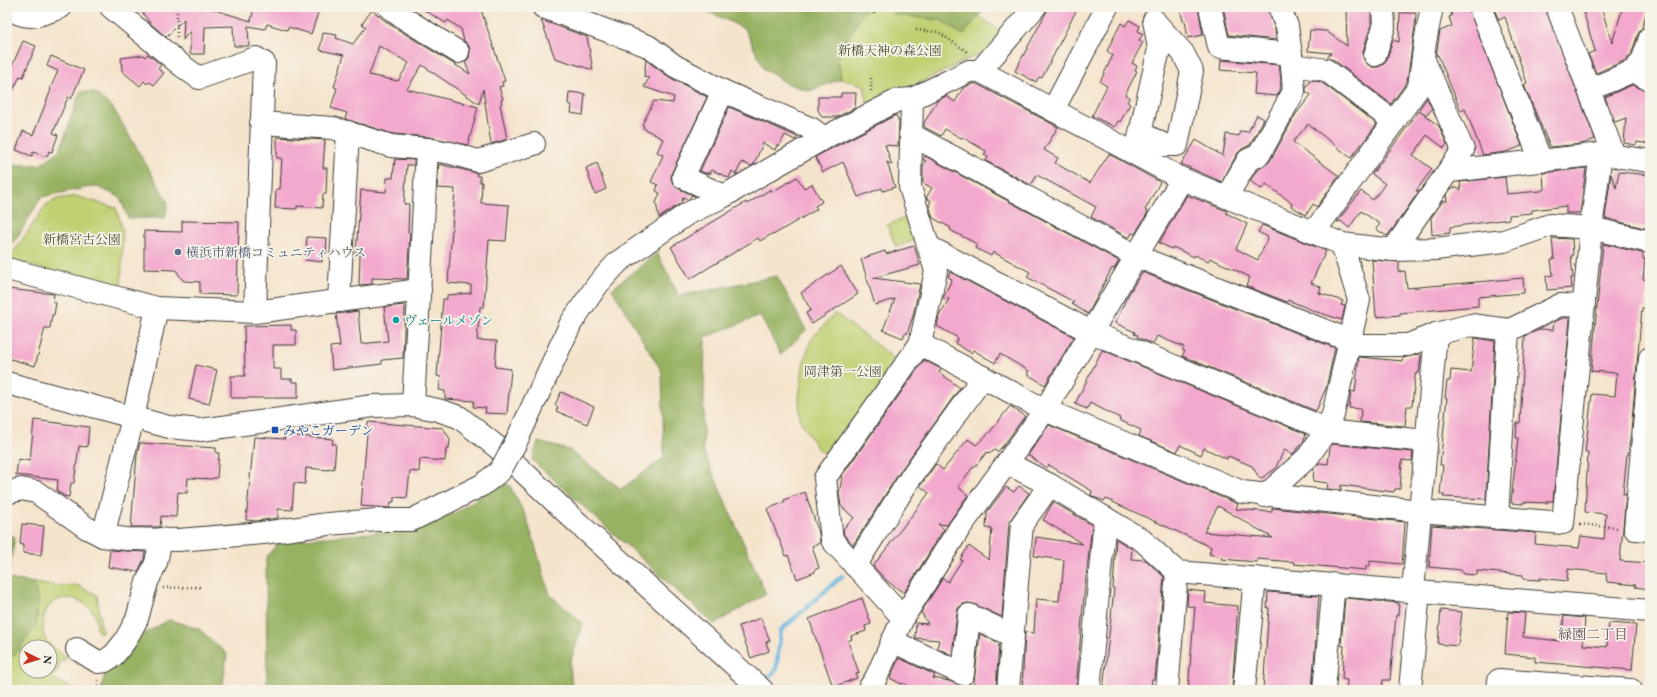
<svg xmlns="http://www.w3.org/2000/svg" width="1657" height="697" viewBox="0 0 1657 697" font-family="'EB Garamond','Noto Serif JP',serif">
<rect width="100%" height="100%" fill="#f7f3e8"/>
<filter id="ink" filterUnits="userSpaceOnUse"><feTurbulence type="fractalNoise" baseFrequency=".025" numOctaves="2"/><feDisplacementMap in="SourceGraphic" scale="8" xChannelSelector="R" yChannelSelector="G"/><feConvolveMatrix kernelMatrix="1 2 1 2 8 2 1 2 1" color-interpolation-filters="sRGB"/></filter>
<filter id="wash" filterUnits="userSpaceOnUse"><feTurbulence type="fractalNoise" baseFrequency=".012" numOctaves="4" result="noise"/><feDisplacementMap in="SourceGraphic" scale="16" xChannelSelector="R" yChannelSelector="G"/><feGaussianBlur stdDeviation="0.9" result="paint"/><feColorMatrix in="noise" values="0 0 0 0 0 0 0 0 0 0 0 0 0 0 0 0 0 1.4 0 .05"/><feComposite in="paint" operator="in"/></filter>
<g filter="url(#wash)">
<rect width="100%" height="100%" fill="#f5e4cc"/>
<g fill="#c0d072" stroke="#6e7647" fill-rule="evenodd">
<path d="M803,7H986L979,16L1003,33L985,55H977L868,108L864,85L841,79L838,58Z"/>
<path d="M76,196L116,208L123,231L121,292L9,259L46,205L57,199Z"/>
<path d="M912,215L921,238L896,247L887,225Z"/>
<path d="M835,313L899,362L831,457L817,448L800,420L799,398L803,364L811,340Z"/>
<path d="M34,583L56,586L77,585L97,595L102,633L97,631C97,624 97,617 92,611C76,590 43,595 43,624C43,630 43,635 46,640C50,647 59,650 65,656V660L59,661C60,669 58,672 52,678L75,690H37L7,687V662L18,651L38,603ZM26,647H50V671H26Z"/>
</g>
<g fill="#98b264" stroke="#5a6740">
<path d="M699,7H869L861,14L838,58L841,79L809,91L786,83L764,69L745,29Z"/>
<path d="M894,7H986L963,35L940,20L894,15Z"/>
<path d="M80,92H94L113,108L168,202L165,218H128L120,197L95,186L41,197L17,238L7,247V161L9,165H40L60,150Z"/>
<path d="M657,253L679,296L777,276L806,330L781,355L760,316L705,337L703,451L766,594L714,624L532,460L538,442L569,450L621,489L664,458L662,372L612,289Z"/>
<path d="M501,482L510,486L527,519L550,595L583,624L570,663L572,690H267L266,557L280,541L416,529L457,512Z"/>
<path d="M7,534L15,537L8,579L34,583L38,603L36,625L18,651L7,662Z"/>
<path d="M169,620L199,629L227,654L222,690H101L110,653Z"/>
</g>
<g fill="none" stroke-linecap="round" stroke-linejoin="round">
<path stroke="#68b4e1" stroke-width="4.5" d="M767,679L776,670L781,630L842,576"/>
</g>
<g id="blocks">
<g fill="#f3a8cd" fill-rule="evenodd">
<path d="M138,7H205L251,21L254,7H320L311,34L288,27L287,30L267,24L265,29L248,26L249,46H234L233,26L205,27L204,54H190V31L183,40L184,19L166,37L151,24Z"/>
<path d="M419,7H480L505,81L502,82L503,86L499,87L503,99L501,100L502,103L500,104L507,139L491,144L483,89L479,104L422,65L407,89L478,107L468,145L429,137L393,134L345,119L347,113L331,108L337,88L334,87L344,55L320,50L323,33L337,35L336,38L353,44L366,27L362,24L372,10L389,24L470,74L465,62L469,58L470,52L469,46L464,41L461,29L448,20L446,23ZM379,46L409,63L398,81L369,75Z"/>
<path d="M1049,7H1078L1042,78L1039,77L1036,82L1015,71Z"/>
<path d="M1190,7H1198L1203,35L1188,38L1185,21H1183L1180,9Z"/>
<path d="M1223,7H1267L1275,29L1276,40L1229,35Z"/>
<path d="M1346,7H1366V11H1371V25L1363,51V57L1366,63L1372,67H1378L1384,64L1387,59L1393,40L1399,42L1400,13H1416L1415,26L1407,82L1391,104L1334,60L1327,58L1331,53L1308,51L1310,30L1326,31L1347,46Z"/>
<path d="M1449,7H1468L1522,146L1506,152L1483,155L1465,109L1461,111L1438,55L1436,56L1440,31L1452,26L1449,17L1452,16Z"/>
<path d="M1493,7H1545L1595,139L1582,144L1550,147L1524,85L1527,83L1505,17L1499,20Z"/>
<path d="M1582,7H1601L1612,43L1623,7H1648L1642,28L1638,34L1631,55L1626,60L1596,73L1588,54L1595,51Z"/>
<path d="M541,20L587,37L593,70L555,58Z"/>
<path d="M1129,20L1140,26L1138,31L1143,34L1139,40L1143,42L1132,63L1137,66L1135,70L1137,71L1125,95L1130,97L1127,102L1130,104L1120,122L1118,121L1115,127L1092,116L1107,86L1100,82L1113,55L1107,51L1121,23L1125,26Z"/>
<path d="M23,41L36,46L23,77L20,76L7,103V77Z"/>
<path d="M148,54L161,65L158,69L164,73L154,85L149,82L147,84L144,81L140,86L122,71L121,58L143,55L145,57Z"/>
<path d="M51,56L84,70L71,99L68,97L53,133L58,135L52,152L49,151L47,157L33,152L32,156L16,150L23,131L33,135L51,90L50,89L58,71L47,66Z"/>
<path d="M646,60L669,77L707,97L672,172L671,178L673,184L677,188L695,196L692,195L688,200L683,198L681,203L659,218L656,203L660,193L656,191L658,185L651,182L663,155L657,152L663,139L643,128L644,126L642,125L654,101L673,103L674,97L644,87L649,78L644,77Z"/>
<path d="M1221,60L1279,65L1281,80L1280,91L1277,96L1254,94L1256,73L1220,70Z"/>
<path d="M1311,80L1321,82L1377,124L1351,158L1308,124L1293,142L1339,176L1317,207L1313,204L1306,215L1291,206L1292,204L1289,201L1266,184L1262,189L1250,181L1257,170L1264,166L1270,161L1296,114L1311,95L1306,92V87Z"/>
<path d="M972,84H977L1058,127L1044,150L1058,158L1055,163L1090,183L1109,154L1160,182L1145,210L1148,212L1135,234L1132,233L1129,238L1091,217L1096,207L1037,175L1031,185L986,161L988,157L984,155L986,151L962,137L961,138L945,129L941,136L924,127V123L937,101L946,96L955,102L963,88Z"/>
<path d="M1632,85L1650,92V144L1637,142L1636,145L1624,143L1626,118L1615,122L1605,97Z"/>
<path d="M569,92L585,94L583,115L571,113L572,105L568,104Z"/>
<path d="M841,93H856L855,108L837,117H822L818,110V97H841Z"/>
<path d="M1427,98L1432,109L1427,115L1419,109Z"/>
<path d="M729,107L798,137L795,140L785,135L779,146L777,145L775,150L763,143L754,164L751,166L742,162L736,174L732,171L729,178L712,170L710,174L707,172V174L700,171Z"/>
<path d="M1419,111L1439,126L1447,144L1444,148L1427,135L1413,155L1432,169L1416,191H1419L1395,226L1387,236L1376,229L1380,224L1361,211L1349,228L1341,221L1337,222L1361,191L1373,200L1385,184L1372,174Z"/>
<path d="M896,115L899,122L898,146L885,145L892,165L887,162L895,187L883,191L882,188L858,197L843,162L823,172L815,157Z"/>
<path d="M1257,115L1264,119L1250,145L1242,149L1237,154L1222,182L1181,164L1196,140L1223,156L1226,134L1239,136L1240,131L1248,132Z"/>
<path d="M277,137L325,140L323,168H327L326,194H323L322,208L297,206V209L275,208L276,189H280L282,158H277Z"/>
<path d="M925,156L1119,261L1114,269L1112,268L1088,314L1072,304L1074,302L1027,277L1030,272L993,252L991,256L975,248L977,244L950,230L951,228L933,218L929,205L931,201L926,198L932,188L923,183V166L926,161L923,160Z"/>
<path d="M395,159L414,160V165H407L404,204H409L408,233H410L407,279L372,278V284L359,285L360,254L356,253L361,190L386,192L387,178H393Z"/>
<path d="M597,163L606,189L595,194L586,168Z"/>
<path d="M439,164L477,173V176H480V182H482L481,203L509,205L506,241L489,240L484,307H480L477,340L497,341L495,367L511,369L507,414L485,413L486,408L473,407L474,401L445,399V391L439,390L441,377L437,376L443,299H447V295L471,293V285L448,283L455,189L437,188Z"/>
<path d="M1586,168L1580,213H1566V206L1532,210V213L1509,215V219L1450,227V233L1432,235L1431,218L1443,201H1447L1446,195L1452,188L1457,187L1461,190L1460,182L1505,177L1507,194L1541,191L1544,189L1543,173Z"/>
<path d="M1619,172L1650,175V205L1647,227L1644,228L1605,218L1611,174L1616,188Z"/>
<path d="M797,177L804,188L812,184L822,202L815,206L817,209L773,235L772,234L760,241L758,238L690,279L671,247L746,202L747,204L771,189L772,192Z"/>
<path d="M1187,195L1227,211L1226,213L1247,224L1236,249L1258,260L1268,237L1258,232L1262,225L1326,251L1311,283L1321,287L1319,293L1343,301L1341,305L1345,306L1342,320L1314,311L1288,300L1287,302L1246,286L1250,277L1210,258L1208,262L1195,255L1194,257L1173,247L1172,249L1159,243Z"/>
<path d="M182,221L239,222L237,295L200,294V282L184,281L181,278L176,270L144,269V231L182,232Z"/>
<path d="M307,237L327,238L326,253H323L322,262L305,260Z"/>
<path d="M1552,238L1572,239L1573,256H1571L1573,278H1571L1572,288L1547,290L1546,276L1553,275L1551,260H1554Z"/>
<path d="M1603,244L1642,253L1643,255V259H1645L1643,279L1648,280L1645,308H1642L1631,431L1628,455H1627L1623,494H1626L1620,561L1650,563V589L1635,587L1636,585L1607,582L1606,573L1568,569L1567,581L1540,578V580L1523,579V575L1477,571V575L1463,574L1461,570L1429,567L1432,525L1536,533L1535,544L1579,548L1581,536L1604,539L1606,514L1585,512L1588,452H1585L1592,394L1615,396L1617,373L1591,371Z"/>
<path d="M914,246L920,265L873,278L920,284L913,316L907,334L905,333L903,338L883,330L895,299L875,305L861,259L885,251L886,254Z"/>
<path d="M1372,260L1399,262V272L1405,271L1407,288L1523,278L1524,293L1478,297V306L1400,313V315L1376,317Z"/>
<path d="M841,266L858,294L812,324L806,313L811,310L801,293Z"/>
<path d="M950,272L1074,337L1045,385L1027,374L1029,371L1000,354L995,363L973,350L971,353L955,343L958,338L937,326L939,316L949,299L943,298L952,279L948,277Z"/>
<path d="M1142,272L1335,348L1326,388L1316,411L1182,356L1185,351L1182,350L1184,347L1157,336L1153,344L1137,337L1138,335L1134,334L1135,332L1115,323L1126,299Z"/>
<path d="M7,289L54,294L53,302L56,303L54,315H52L50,328H45L35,366L7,358Z"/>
<path d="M405,305L403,358L382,360V364L332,370L330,347L340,346L336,314L358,311L361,344L388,341L384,307Z"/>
<path d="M1563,318H1569L1570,320L1553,501H1547V503L1523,502V504L1511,503L1518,438H1516L1517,423H1520L1525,336L1541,329L1553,330L1554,322Z"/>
<path d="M291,325V330H296V345H273V369H281V379H292V382H298V398H231V376H245L244,326Z"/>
<path d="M1475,338L1495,341L1486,499L1443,497L1444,494H1440L1443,465H1440L1447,398H1445L1447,381H1450L1451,370L1471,372Z"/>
<path d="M1102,350L1306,434L1303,442L1293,454L1284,450L1275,469L1260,479L1252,466L1228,456L1227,459L1204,448L1201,455L1180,445L1177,452L1139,436L1141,430L1119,420L1120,418L1090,403L1087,409L1075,404Z"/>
<path d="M1418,354L1421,355L1419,373H1416L1415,376L1412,406H1407L1405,426L1360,422L1361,409L1349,408L1351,391L1355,392L1359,357L1402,361L1403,358Z"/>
<path d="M924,360L941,369L939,372L960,388L901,470L853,545L844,535L843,529L854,518L841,506L839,493L842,478L841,477Z"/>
<path d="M196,365L217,370L209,404L189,399Z"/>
<path d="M561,392L594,407L587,424L556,411L558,407L555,405Z"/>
<path d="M1010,406L1025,416L1003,446L997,452L995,450L989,454L987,452L974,468L973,467L958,487L968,495L947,525L938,524L944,529L904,593L887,581L873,566L929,493L920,486L936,464L943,470L968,439L976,445L990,432Z"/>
<path d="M34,420L89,427L87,447L79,446L74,483H71L69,497L64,496L57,491L58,480L16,475L18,459L30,461Z"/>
<path d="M368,422L443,428L450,439L449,449H446L445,461L420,459L419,472L410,471L407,498L394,497V502H391L390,508L361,506Z"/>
<path d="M1049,425L1238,504L1236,509L1272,512V508L1405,522L1402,564L1370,561V566H1366V570L1294,564V562L1257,559V562L1221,559L1222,557L1209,554L1211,547L1106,499L1105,501L1096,498L1091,495L1092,491L1049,465L1047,468L1028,455ZM1218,506L1232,514L1273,538L1204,532Z"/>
<path d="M285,435L333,439L332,444H336L334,469L329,468V470L306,468L305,484L294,483L292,510L278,509V518L256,521L246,520L254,437L285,439Z"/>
<path d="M140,443L216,448V453H219L217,478H212V479L188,478L187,493L178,492L176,517L161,516L160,527H131L137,455Z"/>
<path d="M1332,444L1413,452L1412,461L1402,460L1400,489H1395L1394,492L1341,485V490L1327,489L1328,483L1313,481L1314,468L1319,463L1328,464L1330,447Z"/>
<path d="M1019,486L1029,493L1009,522L1002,617L974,604L968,603L963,604L958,608L957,614L952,655L937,648L939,640L915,638L916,623L928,624L921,612L943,578L948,582L962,560L960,559L969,546L989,560L992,529L986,528L987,512L1006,487L1014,492Z"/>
<path d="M805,492L819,533L820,543L812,546L819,568L814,570L815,572L797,579L788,555L786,556L767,509L785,502L784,500Z"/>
<path d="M1053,502L1092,525L1084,595L1076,690H1022L1025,632L1034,633L1036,599L1059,601L1061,582L1062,583L1064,560L1034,556L1036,537L1083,544L1043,520Z"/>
<path d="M22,524L44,526L41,555L23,553V545L20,544Z"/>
<path d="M1116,539L1132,549L1131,559L1146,560L1164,577L1155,679H1152L1151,690H1103L1114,589H1113Z"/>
<path d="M110,550L145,552L144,559L138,572L108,567Z"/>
<path d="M1188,590L1206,592L1205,603L1238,606L1232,690H1188L1195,607L1187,606Z"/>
<path d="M1268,592L1319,596L1312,690H1263L1269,608H1267Z"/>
<path d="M862,598L871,624L865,626L866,631L851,636L852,639L848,641L859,673L856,674L857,678L833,687L809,619Z"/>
<path d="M1345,598L1399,603L1398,615H1396L1390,680H1383L1382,690H1346L1347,680L1342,679L1344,646L1341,645Z"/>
<path d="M1441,610L1462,612L1458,646L1438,644Z"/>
<path d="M1508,612L1525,613L1523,637L1561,641L1564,616L1585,618L1583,645L1607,647L1609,623L1636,625L1632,670L1535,662V657L1505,654Z"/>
<path d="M761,618L770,641L766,642L769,651L751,658L739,626Z"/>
<path d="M980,634L999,643L996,690H973Z"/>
<path d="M899,658L935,675L933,678L949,681L963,686V690H914L902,683L901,684L890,678Z"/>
</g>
</g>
</g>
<g filter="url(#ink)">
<use href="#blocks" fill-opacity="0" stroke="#3d3a36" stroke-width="1"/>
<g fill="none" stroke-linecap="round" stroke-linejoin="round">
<g stroke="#3d3a36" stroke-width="24">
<g id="minor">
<path d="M9,7C26,23 43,14 61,7"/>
<path d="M111,7L181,65L199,78L256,58L264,63L255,312"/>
<path d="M389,7L396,13L458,52"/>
<path d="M543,7L648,46L675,66L723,91L812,129L824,138"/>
<path d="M1210,7L1219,47L1291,54"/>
<path d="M1480,7L1541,161"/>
<path d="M1557,7L1614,155"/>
<path d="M1375,55L1384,27L1383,7"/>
<path d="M1292,65L1326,70L1394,122"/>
<path d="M980,71L1035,7"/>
<path d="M1633,71L1642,62L1650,38"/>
<path d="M1589,90L1633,71L1650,80"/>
<path d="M723,91L683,177L724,196"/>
<path d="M1053,110L1107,7"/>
<path d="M261,123L333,128L391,146L427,149L413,405"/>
<path d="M1141,133L1164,145H1177L1192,71L1183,53L1154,21"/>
<path d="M910,134L1136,256L1361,345H1408L1436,334L1471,325L1510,330L1560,305L1584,306"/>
<path d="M1137,147L1159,49L1154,20"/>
<path d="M427,149L451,153L478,161L534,144"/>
<path d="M1450,171L1601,154L1650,161"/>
<path d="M1234,184L1248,160L1259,155L1294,91L1291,54L1287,26L1279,7"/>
<path d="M1314,232L1419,87L1425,42L1432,7"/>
<path d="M929,247L1091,332L1326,429L1335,432L1426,441"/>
<path d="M1393,250L1463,150L1423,58"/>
<path d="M7,269L157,308L255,312L420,290"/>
<path d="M339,301L348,132"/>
<path d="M920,344L1045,410L1242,492L1420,511L1563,523L1591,228L1601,154"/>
<path d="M1650,358L1635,529L1650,530"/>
<path d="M7,383L169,427L201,430L373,406L413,405L438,410L459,417L497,447L568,514L762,690"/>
<path d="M516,442L571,323L598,284L618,262L687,214L724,196L824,138L898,100L912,99L969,71H980L1182,179L1342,244L1393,250L1435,249L1504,241L1550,225L1591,228L1650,242"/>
<path d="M1007,463L1050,485L1142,540L1177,572L1650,611"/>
<path d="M7,493L21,489L36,492L87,528L103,536L126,539L178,540L263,533L328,524L378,520H412L482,485L500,471"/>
<path d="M1265,496L1308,457L1323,435L1333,415L1359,300L1342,244"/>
<path d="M1497,518L1508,330"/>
<path d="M103,536L133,418L157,308"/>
<path d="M855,566L911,477L983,377"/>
<path d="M1413,591L1436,334"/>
<path d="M903,618L832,540L825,478L920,344L936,271L910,187L912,99"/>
<path d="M892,641L963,674L969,615L1013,636"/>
<path d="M77,649L98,662L105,661L114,655L125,641L137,619L147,582L156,563L161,539"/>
<path d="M868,690L876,678L903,618L959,529L1045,410L1182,179"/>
<path d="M1008,690L1022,524L1050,485"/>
<path d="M1089,690L1105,518"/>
<path d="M1167,690L1177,572"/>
<path d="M1244,690L1255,578"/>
<path d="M1324,690L1334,584"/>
<path d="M1410,690L1419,591"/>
<path d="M1498,690L1499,680L1631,690"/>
</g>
</g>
<g stroke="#3d3a36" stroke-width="2.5" stroke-dasharray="1 3" stroke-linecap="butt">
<path d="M874,14L875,7"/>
<path d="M916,30L938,32L969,53"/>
<path d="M177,37V7"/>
<path d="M871,78V93"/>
<path d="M1580,524L1618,528"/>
<path d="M163,588L202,587"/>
<path d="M98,680V690"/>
</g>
<use href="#minor" stroke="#fff" stroke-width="22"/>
<g stroke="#3d3a36" stroke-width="24" stroke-linecap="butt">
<path id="minor-bridge" d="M500,471L516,442"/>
</g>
<use href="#minor-bridge" stroke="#fff" stroke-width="22"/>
</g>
</g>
<circle fill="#5c6f8a" stroke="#f7f3e8" stroke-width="1.5" cx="178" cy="252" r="4"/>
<circle fill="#0f9aa8" stroke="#f7f3e8" stroke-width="1.5" cx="396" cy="320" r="4"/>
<rect fill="#1a4fb4" stroke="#f7f3e8" stroke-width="1.5" x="271" y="426" width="8" height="8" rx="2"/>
<g text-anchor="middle" stroke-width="3.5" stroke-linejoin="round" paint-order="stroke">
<g font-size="13" fill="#4d5236" stroke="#f7f3e8">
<text x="890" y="55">新橋天神の森公園</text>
<text x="82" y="244">新橋宮古公園</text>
<text x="843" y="376">岡津第一公園</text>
</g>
<g font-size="13" fill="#4e5e75" stroke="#f7f3e8" text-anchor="start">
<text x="186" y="257">横浜市新橋コミュニティハウス</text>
</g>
<g font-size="13" fill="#0d838f" stroke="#f7f3e8" text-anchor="start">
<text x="404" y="325">ヴェールメゾン</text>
</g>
<g font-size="13" fill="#164399" stroke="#f7f3e8" text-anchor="start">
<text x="283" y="435">みやこガーデン</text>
</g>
<g font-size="14" fill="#674d5a" stroke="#f7f3e8">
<text x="1593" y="639">緑園二丁目</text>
</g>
</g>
<rect width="1657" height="697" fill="none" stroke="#f7f3e8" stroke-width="24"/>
<g transform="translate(38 659) rotate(95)"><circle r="19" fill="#f7f3e8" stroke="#9f9d96"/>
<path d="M0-3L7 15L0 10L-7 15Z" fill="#c8321e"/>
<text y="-6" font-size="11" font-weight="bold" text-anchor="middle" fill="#1c1c1c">N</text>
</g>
</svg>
